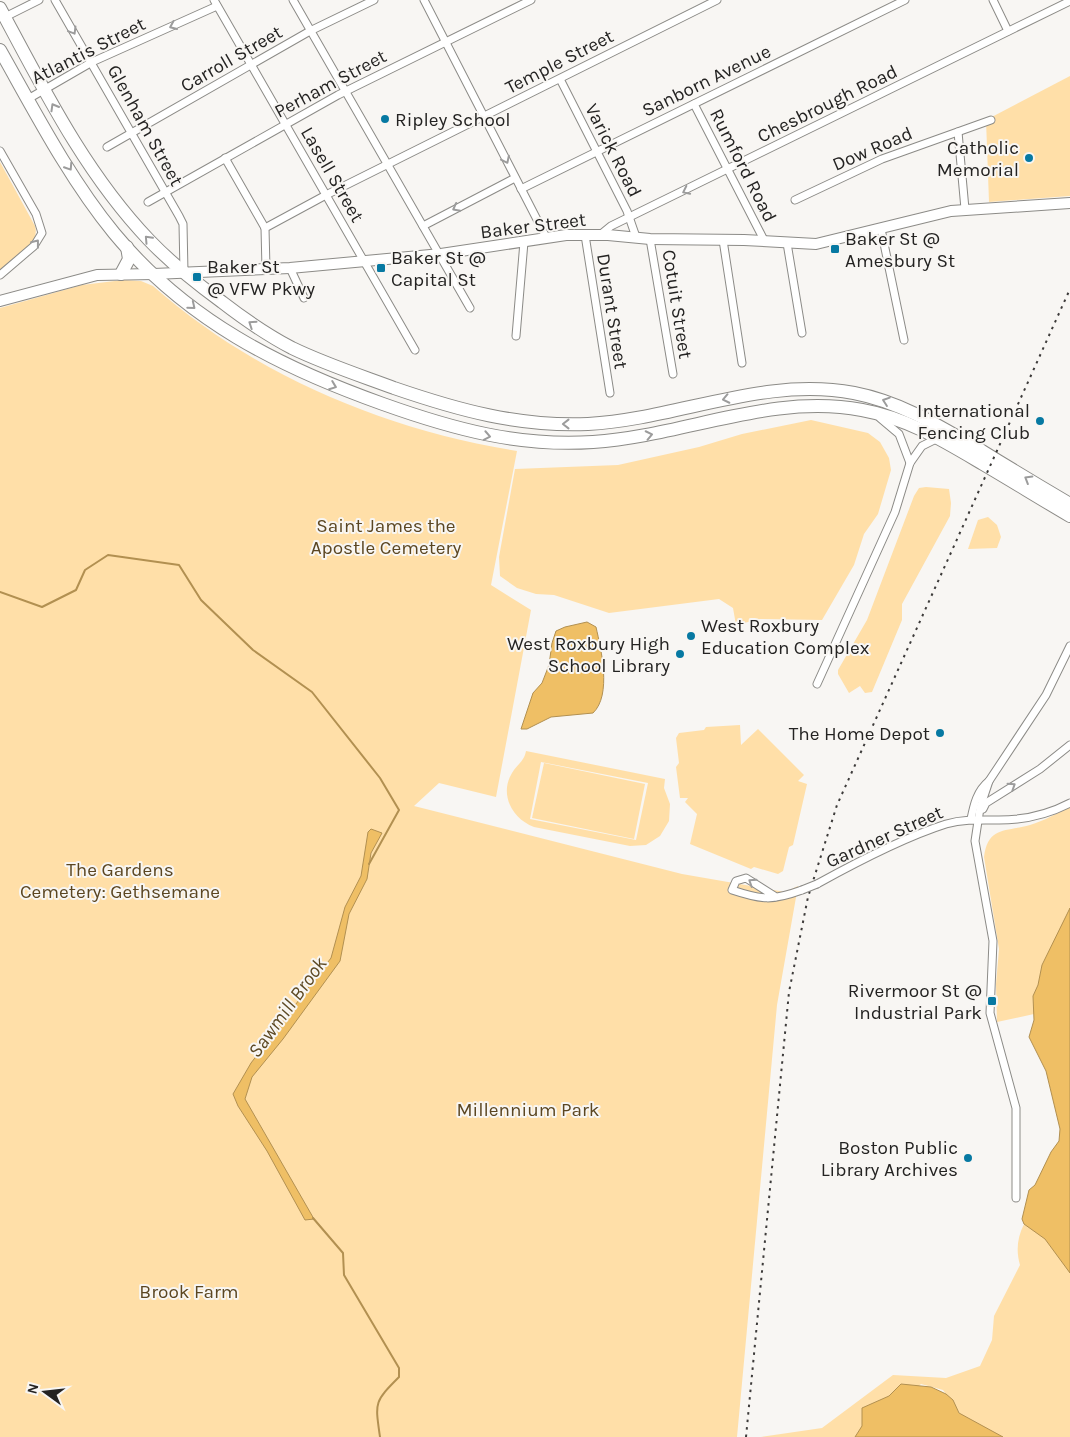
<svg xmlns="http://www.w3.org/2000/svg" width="1070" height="1437" viewBox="0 0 1070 1437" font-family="Karla,sans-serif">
<rect width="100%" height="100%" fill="#f8f6f3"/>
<g fill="#ffdfa8" fill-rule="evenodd">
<path d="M1070,76V196L989,202L986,120Z"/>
<path d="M0,162L35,226C41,245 12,261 0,272Z"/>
<path d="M123,280L141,281L153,286C254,375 385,430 517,451L491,585L531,610L496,797L439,783L414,806L682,874L785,892L798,886L777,1005L737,1437H0V308L82,285Z"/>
<path d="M811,420L868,433L880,442L889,458L891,470L878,514L864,534L854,565L822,620L760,619L736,625L733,608L719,599L609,613L554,595L536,594L517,588L500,576L499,557L515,469L618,465L699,447L742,434Z"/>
<path d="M926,487L949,489L951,503L950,516L902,604V620L872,692L865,693L860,686L849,693L838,674V670L867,620L914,496L919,488Z"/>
<path d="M988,517L997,525L1001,537L997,548L968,549L978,520Z"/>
<path d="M740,725L741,745L758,729L804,775L798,781L807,784L793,845L789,847L783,871L778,874L754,867L751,869L690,844L697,814L685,802L688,798H680L676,767L679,763L676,738L679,733L704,730L706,727Z"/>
<path d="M526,751L665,779L664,788L670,804L669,821L660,836L646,845L630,846L534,827C512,819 499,794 512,773C517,764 524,762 526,751ZM541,762L648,783L636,840L530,819Z"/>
<path d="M544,763L645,784L634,839L532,818Z"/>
<path d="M1070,807V911L1034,1014L997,1022L996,984L999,949L984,857C988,826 1006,832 1030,825C1044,821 1057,813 1070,807Z"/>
<path d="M1036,1187L1070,1259V1437H977L943,1390L921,1384L856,1437H761L822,1428L893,1375L946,1378L980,1366L992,1340L994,1316L1020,1265C1016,1251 1017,1238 1024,1224L1027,1225Z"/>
</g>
<g fill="#efbf65" stroke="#b29051">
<path d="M587,622L596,627C601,649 612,695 593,713L551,717L527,729H521L533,693L542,683L549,665L552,643L556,631L565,627Z"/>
<path d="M371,829L382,833L371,853L367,879L349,914L340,961L283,1039L252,1077L245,1099L314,1219L305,1220L267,1151L238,1106L233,1094L251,1063L331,958L345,907L361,876L368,832Z"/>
<path d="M1070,908V1273L1045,1239L1024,1224L1022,1219L1029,1190L1035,1185L1051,1152L1059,1141L1060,1129L1046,1071L1029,1037L1034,1020L1033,996L1038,985L1042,965Z"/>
<path d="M901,1384L931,1387L946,1394L953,1400L959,1413L1003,1437H855L862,1426V1408L889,1396Z"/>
</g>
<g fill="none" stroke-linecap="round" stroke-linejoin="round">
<g stroke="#b29051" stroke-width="2">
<path d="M0,592L42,607L76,590L85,570L108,555L179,565L201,600L253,650L312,692L380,778L399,810L369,864"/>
<path d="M313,1218L343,1253L344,1275L399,1368V1377C374,1402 375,1402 380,1437"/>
</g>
<g stroke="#8c8b87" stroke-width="9">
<g id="street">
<path d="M55,0L179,216L183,224L184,272"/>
<path d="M214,0L415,350"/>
<path d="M293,0L470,308"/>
<path d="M424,0L546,237"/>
<path d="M993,0L1008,31"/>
<path d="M5,17L39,0"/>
<path d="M560,79L627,211L636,237"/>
<path d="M28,99L92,62L217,6"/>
<path d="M694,104L765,242"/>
<path d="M958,132L965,209"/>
<path d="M107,147L310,31L374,0"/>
<path d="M0,151L36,214L42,233L34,246L0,275"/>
<path d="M225,158L265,228"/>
<path d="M521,189L905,0"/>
<path d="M795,200L882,159L991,120"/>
<path d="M148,202L338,95L531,0"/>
<path d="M423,226L515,178"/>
<path d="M881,229L904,340"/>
<path d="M585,235L610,393"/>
<path d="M600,235L611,226L1070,1"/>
<path d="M650,239L673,374"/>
<path d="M723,240L742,363"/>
<path d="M787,243L802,333"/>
<path d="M290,268L304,298"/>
<path d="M266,269L265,228L326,195L717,0"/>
<path d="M516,336L524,242"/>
<path d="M880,418L899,434L910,463"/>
<path d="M817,684L895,512L910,463L922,446L938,438"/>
<path d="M989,781L980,808L975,841L993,941L990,1013L1016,1108V1198"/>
<path d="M983,809L986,803L1040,769L1070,745"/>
<path d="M971,819C974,804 977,791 989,781L1046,695L1070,646"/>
<path d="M817,884C855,863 905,837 946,824C964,819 981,820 999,820C1023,820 1049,814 1070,803"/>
<path d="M776,897L746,878L736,881L732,890C762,900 772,901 802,890"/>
</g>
</g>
<g stroke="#8c8b87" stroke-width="12">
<path id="secondary" d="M0,301L97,275L154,274L290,268L441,254L566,235H608L650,239L744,240L816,244L951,211L1070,203"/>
</g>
<g stroke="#8c8b87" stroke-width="14">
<g id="highway">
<path d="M0,8C43,88 85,173 149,240C171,263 196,283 222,302C244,319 267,335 292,348C325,364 359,375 394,388C458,410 519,427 588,424C678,419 763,376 854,393C901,402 941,427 982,451C1011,469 1041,487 1070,504"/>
<path d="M0,50C35,112 69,178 114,233C186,320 279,367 383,404C453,429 519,447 593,442C684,436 771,393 862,410C907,418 944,441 983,464C1012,481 1041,499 1070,516"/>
<path d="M121,274L129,259L127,247"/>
</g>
</g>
<use href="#street" stroke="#fff" stroke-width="7"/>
<use href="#secondary" stroke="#fff" stroke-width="10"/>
<use href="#highway" stroke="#fff" stroke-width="12"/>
<path stroke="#3d3b3a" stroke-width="2" stroke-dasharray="2.5 5" stroke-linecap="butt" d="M746,1437L789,992L808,897L837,805L1070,289"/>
<g stroke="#8c8b87" stroke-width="9" stroke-linecap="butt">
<path id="street-bridge" d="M802,890L817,884"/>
</g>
<use href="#street-bridge" stroke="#fff" stroke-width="7"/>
</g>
<defs><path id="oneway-chevron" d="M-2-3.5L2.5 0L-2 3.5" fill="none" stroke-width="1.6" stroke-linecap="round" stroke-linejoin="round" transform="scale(1.25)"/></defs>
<g stroke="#9c9c9c">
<use href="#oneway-chevron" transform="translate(173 26) rotate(156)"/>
<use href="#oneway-chevron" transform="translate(73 31) rotate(59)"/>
<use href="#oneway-chevron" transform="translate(54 107) rotate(-120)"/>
<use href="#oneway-chevron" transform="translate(506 160) rotate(64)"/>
<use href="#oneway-chevron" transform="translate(69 167) rotate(57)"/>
<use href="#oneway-chevron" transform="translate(686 191) rotate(154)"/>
<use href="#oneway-chevron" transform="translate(456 208) rotate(152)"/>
<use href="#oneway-chevron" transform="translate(148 239) rotate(-133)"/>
<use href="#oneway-chevron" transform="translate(36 243) rotate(-52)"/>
<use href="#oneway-chevron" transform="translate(192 306) rotate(39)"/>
<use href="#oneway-chevron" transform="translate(252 324) rotate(-146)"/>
<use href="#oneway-chevron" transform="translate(333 386) rotate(21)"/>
<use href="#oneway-chevron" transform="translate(726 399) rotate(168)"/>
<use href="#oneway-chevron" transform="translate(886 401) rotate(-161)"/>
<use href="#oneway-chevron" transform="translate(566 424) rotate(180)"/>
<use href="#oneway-chevron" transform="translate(649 435) rotate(-12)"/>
<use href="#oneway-chevron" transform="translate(487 436) rotate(11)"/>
<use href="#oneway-chevron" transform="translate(1028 479) rotate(-149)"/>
<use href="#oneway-chevron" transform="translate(1012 786) rotate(-33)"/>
<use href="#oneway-chevron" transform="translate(752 882) rotate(-147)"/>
</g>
<g fill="#0779a2" stroke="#f8f6f3" stroke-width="2">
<circle cx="385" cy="119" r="5"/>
<circle cx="1029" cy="158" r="5"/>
<rect x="830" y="244" width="10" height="10" rx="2.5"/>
<rect x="376" y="263" width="10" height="10" rx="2.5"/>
<rect x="192" y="272" width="10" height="10" rx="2.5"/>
<circle cx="1040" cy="421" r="5"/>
<circle cx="691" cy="636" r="5"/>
<circle cx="680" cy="654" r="5"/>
<circle cx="940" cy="733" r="5"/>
<rect x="987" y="996" width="10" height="10" rx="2.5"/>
<circle cx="968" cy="1158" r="5"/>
</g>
<g text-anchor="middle" stroke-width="4" stroke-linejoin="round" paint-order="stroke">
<g font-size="19" fill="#242322" stroke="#f8f6f3">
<text transform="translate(88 50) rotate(-27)" y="7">Atlantis Street</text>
<text transform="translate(231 58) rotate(-30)" y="7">Carroll Street</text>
<text transform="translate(559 61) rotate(-27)" y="7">Temple Street</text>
<text transform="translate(706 80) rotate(-26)" y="7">Sanborn Avenue</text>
<text transform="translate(330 83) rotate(-28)" y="7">Perham Street</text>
<text transform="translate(827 103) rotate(-26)" y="7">Chesbrough Road</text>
<text transform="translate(146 125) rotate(61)" y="7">Glenham Street</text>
<text transform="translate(872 148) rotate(-23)" y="7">Dow Road</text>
<text transform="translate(614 150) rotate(63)" y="7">Varick Road</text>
<text transform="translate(744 165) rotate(63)" y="7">Rumford Road</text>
<text transform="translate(333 174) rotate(60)" y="7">Lasell Street</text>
<text transform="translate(533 225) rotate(-7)" y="7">Baker Street</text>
<text transform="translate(678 304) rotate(81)" y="7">Cotuit Street</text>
<text transform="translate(613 311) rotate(81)" y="7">Durant Street</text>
<text transform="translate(884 836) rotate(-24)" y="7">Gardner Street</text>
</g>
<g font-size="19" fill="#242322" stroke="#f8f6f3" text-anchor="end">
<text x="395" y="126" text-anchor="start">Ripley School</text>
<text x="1019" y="154">Catholic<tspan x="1019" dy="22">Memorial</tspan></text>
<text x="845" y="245" text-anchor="start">Baker St @<tspan x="845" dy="22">Amesbury St</tspan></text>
<text x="391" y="264" text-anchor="start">Baker St @<tspan x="391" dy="22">Capital St</tspan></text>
<text x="207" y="273" text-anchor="start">Baker St<tspan x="207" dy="22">@ VFW Pkwy</tspan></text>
<text x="1030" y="417">International<tspan x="1030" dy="22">Fencing Club</tspan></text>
<text x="701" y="632" text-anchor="start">West Roxbury<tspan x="701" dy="22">Education Complex</tspan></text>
<text x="670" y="650">West Roxbury High<tspan x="670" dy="22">School Library</tspan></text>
<text x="930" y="740">The Home Depot</text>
<text x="982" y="997">Rivermoor St @<tspan x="982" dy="22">Industrial Park</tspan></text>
<text x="958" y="1154">Boston Public<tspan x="958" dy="22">Library Archives</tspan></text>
</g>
<g font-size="19" fill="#5b4621" stroke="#f8f6f3">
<text x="386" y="532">Saint James the<tspan x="386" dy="22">Apostle Cemetery</tspan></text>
<text x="120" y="876">The Gardens<tspan x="120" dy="22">Cemetery: Gethsemane</tspan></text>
<text x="528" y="1116">Millennium Park</text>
<text x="189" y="1298">Brook Farm</text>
</g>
<g font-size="20" font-style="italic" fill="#5e4a24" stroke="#f8f6f3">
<text transform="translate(287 1007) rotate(-54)" y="7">Sawmill Brook</text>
</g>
</g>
<g transform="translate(45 1392) rotate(285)" stroke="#f8f6f3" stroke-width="4" paint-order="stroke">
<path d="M0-4L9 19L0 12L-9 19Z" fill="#242322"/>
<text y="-8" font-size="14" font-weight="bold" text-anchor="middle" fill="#242322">N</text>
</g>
</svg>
